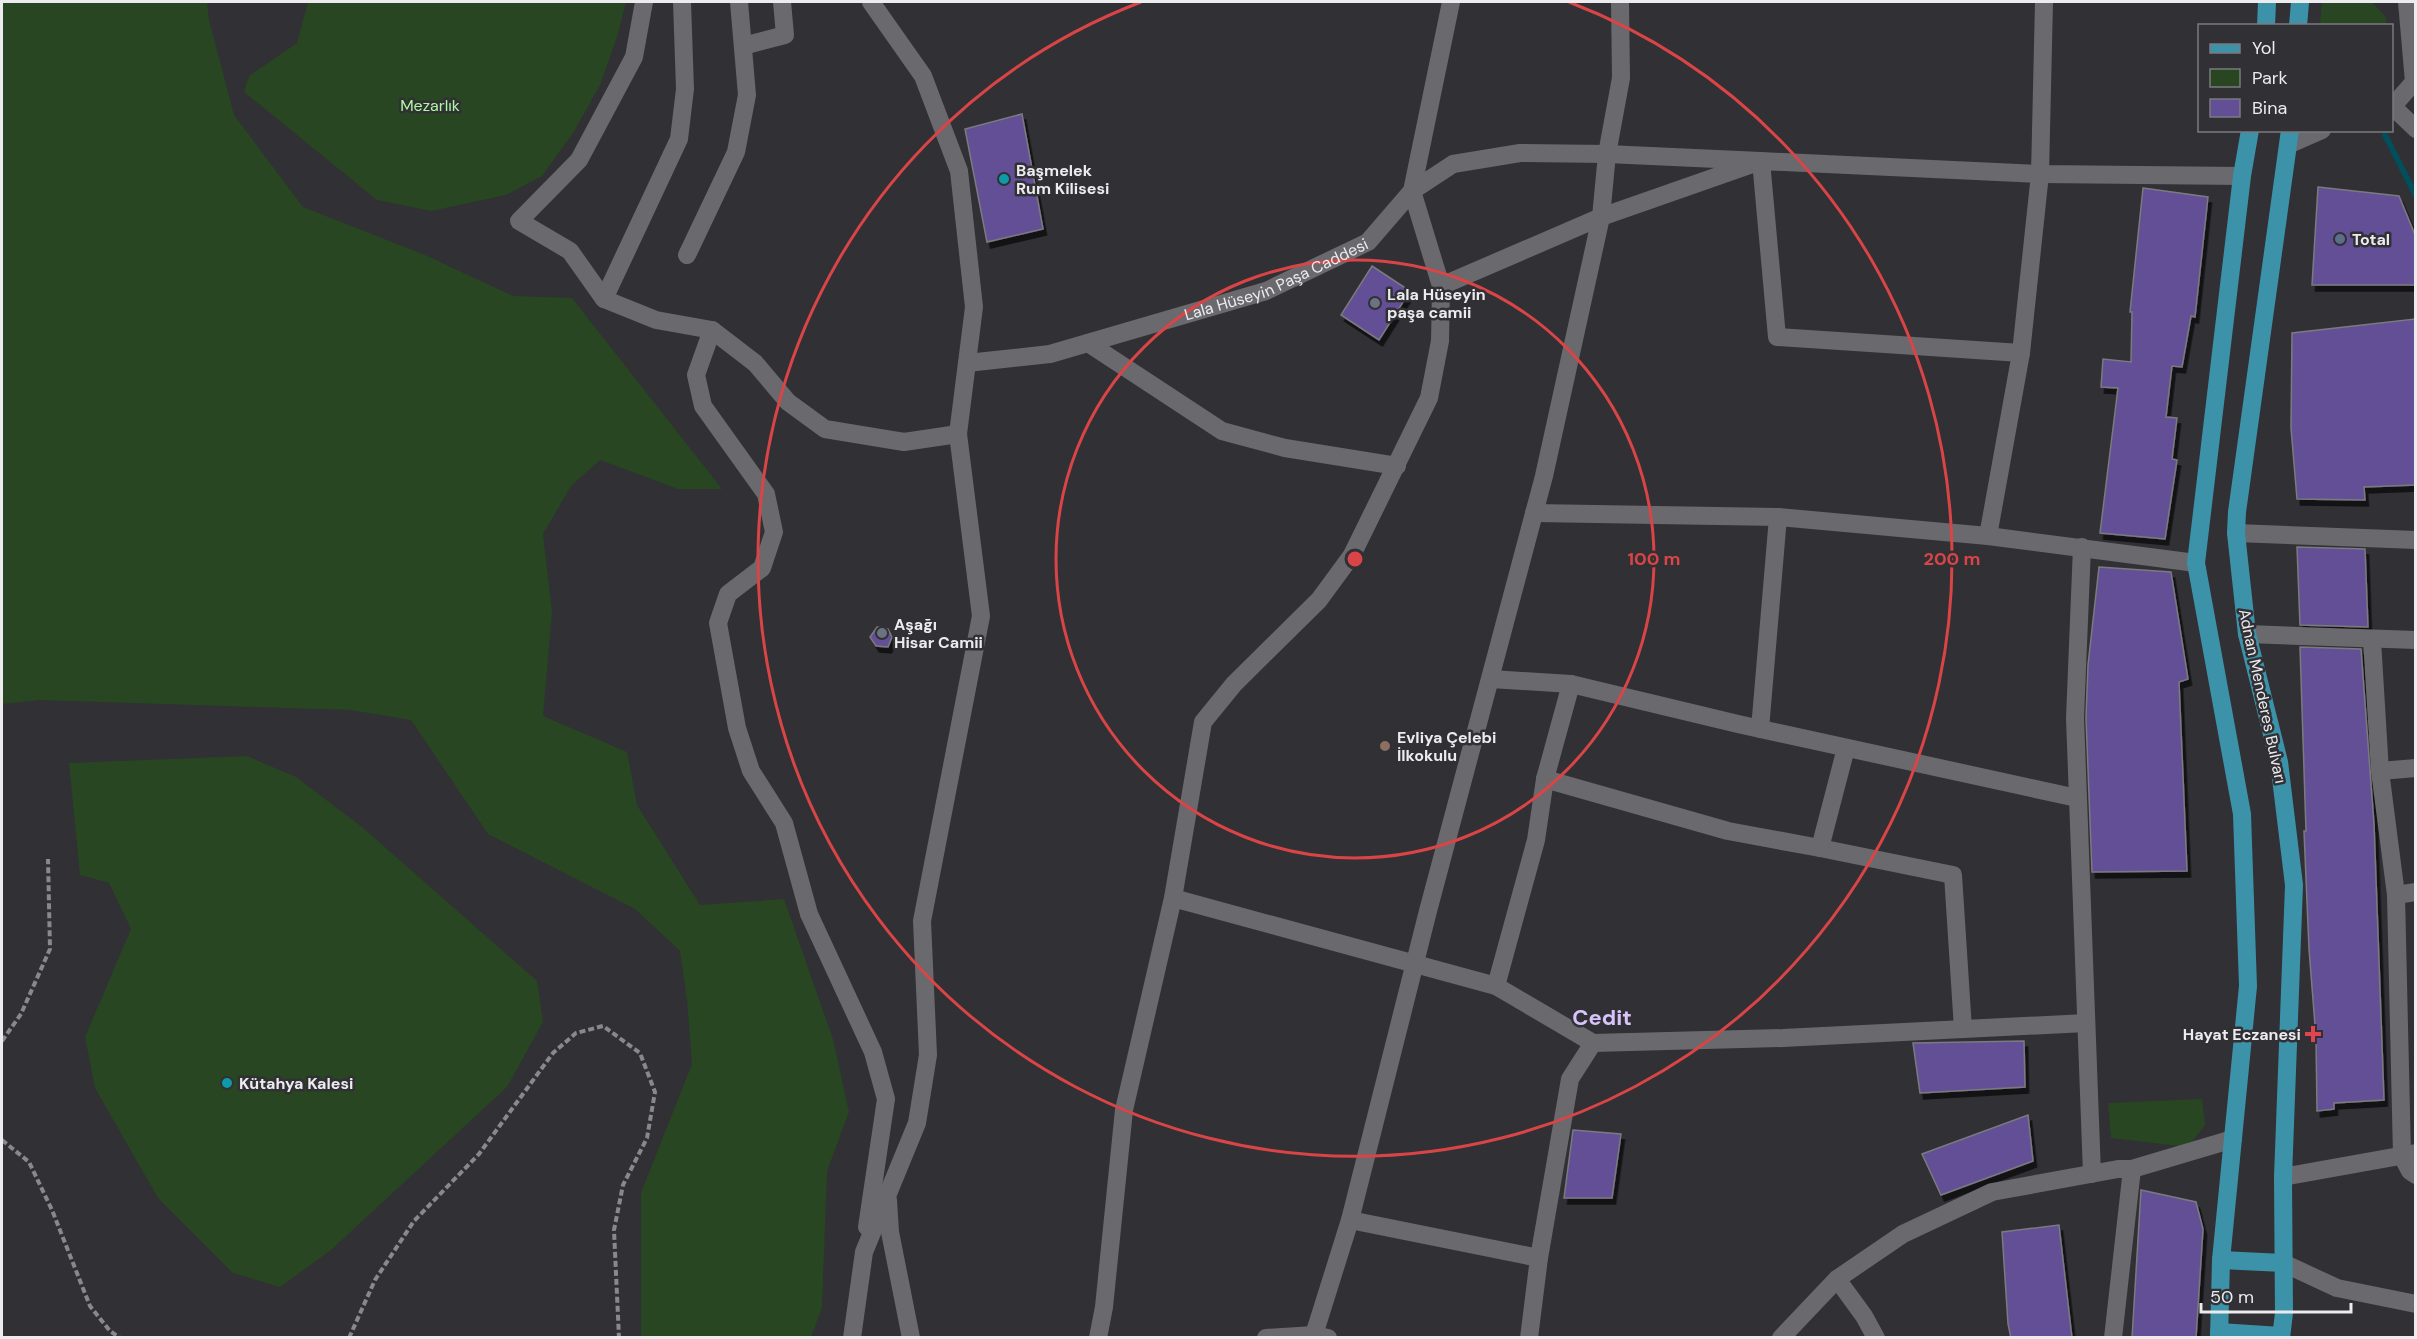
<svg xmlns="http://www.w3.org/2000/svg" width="2417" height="1339" viewBox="0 0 2417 1339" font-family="'DM Sans',sans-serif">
<defs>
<filter id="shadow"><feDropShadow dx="3.5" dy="6" stdDeviation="0" flood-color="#0009"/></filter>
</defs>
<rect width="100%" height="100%" fill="#303035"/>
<g fill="#284622">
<path d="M2,2H207L209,20L234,115L303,207L425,255L513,296L572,298L722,489H678L600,460L571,486L543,534L552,612L543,716L627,752L637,805L700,905L784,899L833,1039L849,1112L827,1171L822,1308L811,1337H641V1193L692,1064L687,1000L680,951L635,909L488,834L411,720L351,710L40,700L2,704Z"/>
<path d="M308,2H626L617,37L600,85L573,133L542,176L506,195L431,211L377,200L244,92L249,76L297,43Z"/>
<path d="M2322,2H2372L2386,17V25H2320Z"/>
<path d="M247,756L296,777L362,827L537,981L543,1022L507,1087L331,1250L280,1287L233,1273L158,1198L95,1088L85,1037L131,929L109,883L80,875L69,763Z"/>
<path d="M2202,1099L2205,1125L2188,1147L2111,1138L2108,1103Z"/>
</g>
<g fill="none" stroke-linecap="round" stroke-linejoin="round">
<path stroke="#024e5a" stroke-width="6" d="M2385,135L2416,196"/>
</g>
<g fill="#624f96" stroke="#7b7a7f" stroke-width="1.5" filter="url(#shadow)">
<path d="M1022,114L1043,229L987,242L965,129Z"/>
<path d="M2318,187L2399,196L2415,235V285H2312Z"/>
<path d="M2143,188L2208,197L2195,317L2191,316L2182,367L2172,366L2166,417L2177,418L2172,459L2177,460L2165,539L2100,533L2118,388L2101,387L2103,359L2131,362L2132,312H2130Z"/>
<path d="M1372,266L1410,291L1379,340L1341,315Z"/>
<path d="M2415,319V485L2364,487L2365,500L2297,499L2291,428L2292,333Z"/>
<path d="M2297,547L2365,549L2368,627L2300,625Z"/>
<path d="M2099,567L2171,572L2188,679L2179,682L2187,871L2092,872L2086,718L2088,665Z"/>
<path d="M877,627L888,629L892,637L888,647L876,646L870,637Z"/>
<path d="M2300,647L2361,649L2374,824L2384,1100L2334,1103V1109L2317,1111L2316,1038L2309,949L2304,831H2306Z"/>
<path d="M2024,1041L2025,1087L1920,1093L1913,1043Z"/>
<path d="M2028,1115L2033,1161L1941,1195L1922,1154Z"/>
<path d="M1573,1130L1621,1134L1612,1198H1564Z"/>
<path d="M2141,1190L2196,1202L2203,1229L2196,1338H2132Z"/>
<path d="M2059,1225L2072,1338H2011L2008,1324L2002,1232Z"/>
</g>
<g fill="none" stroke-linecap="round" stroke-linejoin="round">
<g stroke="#89898d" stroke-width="4" stroke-dasharray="6 3" stroke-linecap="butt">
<path d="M2,1041L21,1014L50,949L48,859"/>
<path d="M2,1140L29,1162L52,1210L90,1306L110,1331L120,1338"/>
<path d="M349,1338L375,1280L414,1221L479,1154L553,1053L576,1033L603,1026L640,1053L655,1092L647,1138L623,1185L614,1230L619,1338"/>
</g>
<g stroke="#69696e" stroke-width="18">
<path d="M644,2L634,57L579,160L519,221L570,251L604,299L656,320L712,330L755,363L788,402L825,429L904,442L958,434"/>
<path d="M743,46L785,35L782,2"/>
<path d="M2392,107L2414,82L2407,2"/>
<path d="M2393,107L2416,129"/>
<path d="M2290,144L2322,130"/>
<path d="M687,255L736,152L747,95L739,2"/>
<path d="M1441,286L1601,217L1761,161L2040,174L2242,176"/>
<path d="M604,299L679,139L685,89L682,2"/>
<path d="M712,330L696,375L703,406L766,494L774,532L762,568L728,594L718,623L737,728L751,771L784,823L809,914L873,1052L886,1099L867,1227"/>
<path d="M1088,343L1222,431L1285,448L1397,466"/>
<path id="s1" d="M967,363L1050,354L1266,291L1368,242L1412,191L1451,2"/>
<path d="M1534,513L1778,517L1988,536L2196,563"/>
<path d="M2236,533L2416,540"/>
<path d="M1988,536L2021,353L2040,174L2044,2"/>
<path d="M2082,547L2075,718L2092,1174"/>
<path d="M2247,634L2416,640"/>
<path d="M2372,640L2380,771L2396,895L2402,1156L2410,1171L2416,1175"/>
<path d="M1491,679L1571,684L1738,724L2077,798"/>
<path d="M1760,729L1778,517"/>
<path d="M2380,771L2416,768"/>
<path d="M1545,779L1728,831L1820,848L1953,875L1963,1029"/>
<path d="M1820,848L1846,748"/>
<path d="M2396,895L2416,892"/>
<path d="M1173,898L1496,986L1593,1043L1783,1038L2086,1023"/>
<path d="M1496,986L1536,840L1545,779L1571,684"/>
<path d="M2283,1177L2416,1153"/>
<path d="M888,1200L890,1232L911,1338"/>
<path d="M1350,1220L1539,1258"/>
<path d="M2283,1263L2337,1288L2416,1304"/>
<path d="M1837,1279L1864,1316L1876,1338"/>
<path d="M852,1338L864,1252L917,1123L928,1055L922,921L981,616L958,434L974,307L959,171L923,76L871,2"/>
<path d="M1098,1338L1104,1307L1124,1110L1173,898L1203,722L1234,684L1319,600L1352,555L1429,398L1440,341L1441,286L1412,191L1453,164L1520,153L1607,154L1761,161L1777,337L2021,353"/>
<path d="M1266,1338L1314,1335L1328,1338"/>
<path d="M1313,1338L1350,1220L1428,911L1544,476L1601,217L1607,154L1621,78L1620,2"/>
<path d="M1529,1338L1539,1258L1570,1079L1593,1043"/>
<path d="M1781,1338L1837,1279L1903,1234L1992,1192L2118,1169H2132L2233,1139"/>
<path d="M2113,1338L2132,1169"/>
</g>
<g stroke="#3c93a9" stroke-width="18">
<path d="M2266,26L2267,2"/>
<path d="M2298,26L2300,2"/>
<path d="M2221,1260L2283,1263"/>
<path d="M2219,1332L2281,1336"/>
<path d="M2219,1338L2221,1260L2248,986L2242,814L2196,563L2242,176L2250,130"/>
<path d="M2281,1338L2284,1313L2283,1177L2294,885L2279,762L2247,634L2236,533L2237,512L2290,130"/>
</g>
</g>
<g fill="none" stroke="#d94546" stroke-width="3">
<circle cx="1355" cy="559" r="299"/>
<path d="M1569 2A597 597 0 1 1 1141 2"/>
</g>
<g fill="#0f9aa8" stroke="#303035" stroke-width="2">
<circle cx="1004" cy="179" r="6"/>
<circle cx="227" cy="1083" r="6"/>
</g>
<circle fill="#5c6f8a" stroke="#303035" stroke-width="2" cx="2340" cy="239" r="6"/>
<g fill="#6b7280" stroke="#303035" stroke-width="2">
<circle cx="1375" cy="303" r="6"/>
<circle cx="882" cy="633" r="6"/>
</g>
<circle fill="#8d6e63" stroke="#303035" stroke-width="2" cx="1385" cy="746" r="6"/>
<path fill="#e0444e" stroke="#303035" stroke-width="2" d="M2310 1025h6v6h6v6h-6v6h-6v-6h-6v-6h6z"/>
<g text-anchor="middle" stroke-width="5" stroke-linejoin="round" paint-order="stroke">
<g font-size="16" fill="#adf99e" stroke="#303035">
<text x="430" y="111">Mezarlık</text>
</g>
<g font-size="16" font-weight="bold" fill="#ececef" stroke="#303035" text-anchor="start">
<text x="1016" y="176">Başmelek<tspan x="1016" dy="18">Rum Kilisesi</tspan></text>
<text x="2352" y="245">Total</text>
<text x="1387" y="300">Lala Hüseyin<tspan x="1387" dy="18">paşa camii</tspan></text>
<text x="894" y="630">Aşağı<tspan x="894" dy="18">Hisar Camii</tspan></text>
<text x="1397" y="743">Evliya Çelebi<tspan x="1397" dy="18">İlkokulu</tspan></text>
<text x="2301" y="1040" text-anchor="end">Hayat Eczanesi</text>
<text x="239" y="1089">Kütahya Kalesi</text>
</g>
<g font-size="16" fill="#ececef" stroke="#303035">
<text dy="6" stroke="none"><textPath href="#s1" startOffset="322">Lala Hüseyin Paşa Caddesi</textPath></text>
<text transform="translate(2263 696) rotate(78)" y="6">Adnan Menderes Bulvarı</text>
</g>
<g font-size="22" font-weight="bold" fill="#d8c3fb" stroke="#303035">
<text x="1602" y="1025">Cedit</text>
</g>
</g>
<circle cx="1355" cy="559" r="9" fill="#d94546" stroke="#303035" stroke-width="3"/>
<g font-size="18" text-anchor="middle" font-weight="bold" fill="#d94546" stroke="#303035" stroke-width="5" stroke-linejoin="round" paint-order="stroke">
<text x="1654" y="565">100 m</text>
<text x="1952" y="565">200 m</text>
</g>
<rect width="2417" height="1339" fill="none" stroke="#ececef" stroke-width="6"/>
<rect x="2198" y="24" width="195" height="108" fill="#303035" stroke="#7b7b7f" stroke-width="1.5"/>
<rect x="2210" y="44" width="30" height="9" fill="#3c93a9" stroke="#7b7b7f" stroke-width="1.5"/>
<text x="2252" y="54" font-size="18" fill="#ececef">Yol</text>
<rect x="2210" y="69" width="30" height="18" fill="#284622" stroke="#7b7b7f" stroke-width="1.5"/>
<text x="2252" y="84" font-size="18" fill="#ececef">Park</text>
<rect x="2210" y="99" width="30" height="18" fill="#624f96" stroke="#7b7b7f" stroke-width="1.5"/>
<text x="2252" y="114" font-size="18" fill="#ececef">Bina</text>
<path d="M2201 1303v9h150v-9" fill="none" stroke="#ececef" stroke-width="3"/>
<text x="2210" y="1303" font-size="18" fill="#ececef" stroke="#303035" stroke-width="4.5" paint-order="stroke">50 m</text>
</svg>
